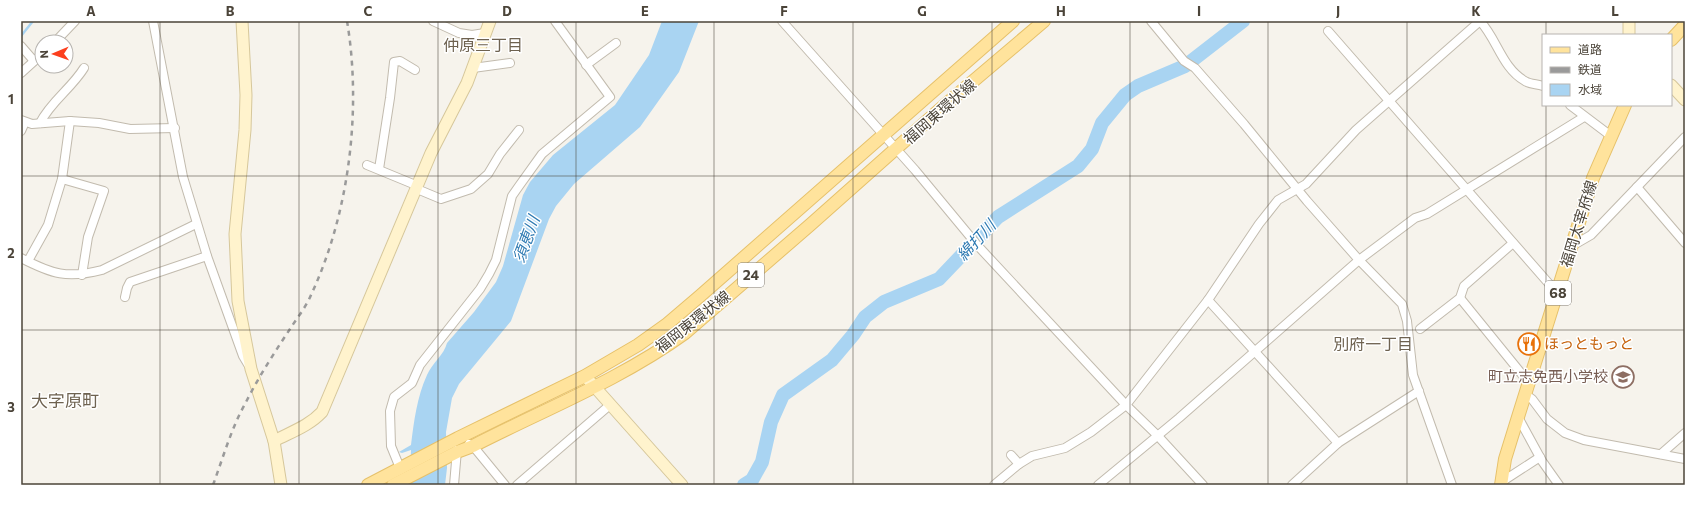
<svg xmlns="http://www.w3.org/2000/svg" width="1706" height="506" viewBox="0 0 1706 506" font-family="Commissioner,'Noto Sans JP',sans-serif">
<rect width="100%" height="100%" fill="#f6f3ec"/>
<path fill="#a9d4f2" d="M662,21H699L679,72L640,127L574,184L556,206L549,219L511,321L459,384L452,398L446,432L447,468L445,485H410L411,450L402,453L399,452L411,445C414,421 417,397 427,375C432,363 444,355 447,343L474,312L496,282L503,266L523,195L530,182L553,155L615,105L649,55Z"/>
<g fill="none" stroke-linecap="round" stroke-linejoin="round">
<path stroke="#a9d4f2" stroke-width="2.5" d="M21,36L33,21"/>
<path stroke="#a9d4f2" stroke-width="14" d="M744,485L752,480L762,462L771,422L783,395L832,360L853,335L865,317L884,302L939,279L998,217L1078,166L1092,149L1102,123L1125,95L1138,86L1185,66L1243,21"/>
<g stroke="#c2bbae" stroke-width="10">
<g id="street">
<path d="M153,21L183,177L207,256L243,356L249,366"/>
<path d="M433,21L459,33L472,35L485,33"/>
<path d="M782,21L915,170L978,246L1126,405L1157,435L1203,485"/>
<path d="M1151,21L1184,61L1195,68L1244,124L1307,201L1359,260L1402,304L1407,321L1413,375L1452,485"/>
<path d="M1480,21C1497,39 1502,68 1525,81C1529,84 1537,84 1543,86"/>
<path d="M1328,31L1558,294"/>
<path d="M55,42L75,21"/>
<path d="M21,46L34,61"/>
<path d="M586,65L616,43"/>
<path d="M473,68L510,63"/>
<path d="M21,73L42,54"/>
<path d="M1570,105L1611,136"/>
<path d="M21,120L32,124L70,121L99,123L130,129L175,128"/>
<path d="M40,123C51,101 71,89 84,68"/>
<path d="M21,131L25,122"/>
<path d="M367,165L418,186"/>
<path d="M379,169L390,98L394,62L400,61L415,70"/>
<path d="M62,179L104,191L88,237L82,275"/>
<path d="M1637,187L1685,243"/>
<path d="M417,189L441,199L471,189L488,174L500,154L519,130"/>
<path d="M1572,246L1591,235L1685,137"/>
<path d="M21,258C52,274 67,279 102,270L196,224"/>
<path d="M28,261L48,225L62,179L70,121"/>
<path d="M125,297L127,288L130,282L207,256"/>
<path d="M1460,298L1529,383"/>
<path d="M1208,300L1338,443"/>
<path d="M1420,329L1460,298L1464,286L1513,243"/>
<path d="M1525,394L1532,399L1547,419L1565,433L1584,440L1685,459"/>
<path d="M1518,417L1542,461L1559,485"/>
<path d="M469,444L473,446L505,485"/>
<path d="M1661,454L1685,433"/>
<path d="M1011,455L1019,464"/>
<path d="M400,468L391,446L390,411L394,397L412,383L420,365L480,289L489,274L496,260L512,196L519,186L542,154L610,97L555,21"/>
<path d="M1500,483L1540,457"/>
<path d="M454,485L457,450"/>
<path d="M517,485L611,404"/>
<path d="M994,485L1019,464L1032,456L1065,448L1091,432L1126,405L1208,300L1259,224L1278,200L1306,184L1356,130L1480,21"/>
<path d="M1098,485L1179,418L1359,260L1415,218L1427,214L1584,117"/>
<path d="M1292,485L1338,443L1419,391"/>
</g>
</g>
<g stroke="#d6c79b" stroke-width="13">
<g id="secondary">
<path d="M242,21L246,95L245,130L235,234L238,301L251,369L274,441L281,485"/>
<path d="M1629,21V35"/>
<path d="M1671,85L1685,100"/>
<path d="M585,376L682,485"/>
<path d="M274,441C291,432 309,426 322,412L431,153L467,83L490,21"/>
</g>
</g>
<g stroke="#e6c16a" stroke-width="14">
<g id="primary">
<path d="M1671,40L1685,25"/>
<path d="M368,485L458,438L585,376L638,345L666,325L700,296L1013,21"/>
<path d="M393,485L457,452L473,446C543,410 620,380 685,333L810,225L945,105L1044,21"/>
<path d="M1501,485L1505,459L1518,417L1593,178L1625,105"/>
</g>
</g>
<use href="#street" stroke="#fff" stroke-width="8"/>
<use href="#secondary" stroke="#fff3cd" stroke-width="11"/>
<use href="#primary" stroke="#ffe39c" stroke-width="12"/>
<path stroke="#9a9a9a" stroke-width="2.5" stroke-dasharray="5 5" stroke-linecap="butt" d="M213,485C223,458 231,429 245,404C258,378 274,353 290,329C297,318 306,307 311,295C349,214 362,110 347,21"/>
</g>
<path fill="none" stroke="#4b4439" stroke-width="1" stroke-opacity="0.55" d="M160,21V485M299,21V485M438,21V485M576,21V485M714,21V485M853,21V485M992,21V485M1130,21V485M1268,21V485M1407,21V485M1546,21V35M1546,105V485M21,176H1685M21,330H1685"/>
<defs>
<g id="restaurant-ring" transform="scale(1.15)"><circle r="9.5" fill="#fff" stroke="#e8710a" stroke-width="1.5"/><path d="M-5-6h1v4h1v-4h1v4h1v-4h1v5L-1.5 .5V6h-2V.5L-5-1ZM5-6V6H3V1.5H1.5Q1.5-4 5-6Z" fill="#e8710a"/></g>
<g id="school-ring" transform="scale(1.15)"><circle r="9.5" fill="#fff" stroke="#8d6e63" stroke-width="1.5"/><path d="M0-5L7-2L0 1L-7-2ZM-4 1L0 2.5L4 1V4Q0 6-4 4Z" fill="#8d6e63"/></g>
</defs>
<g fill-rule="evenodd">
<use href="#restaurant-ring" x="1529" y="344"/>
<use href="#school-ring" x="1623" y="377"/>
</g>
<g text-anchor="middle" stroke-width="3" stroke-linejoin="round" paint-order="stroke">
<g fill="#fff" stroke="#817c74" stroke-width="1">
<rect x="738" y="263" width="26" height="24" rx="3"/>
<rect x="1545" y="281" width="26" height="24" rx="3"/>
</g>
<g font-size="14" font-weight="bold" fill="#4b4439">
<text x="751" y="280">24</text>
<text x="1558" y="298">68</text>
</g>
<g font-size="15" fill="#4b4439" stroke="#fff">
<text transform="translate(940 112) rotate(-41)" y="5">福岡東環状線</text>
<text transform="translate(1579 224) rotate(-73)" y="5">福岡太宰府線</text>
<text transform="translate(693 322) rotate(-38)" y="5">福岡東環状線</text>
</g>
<g font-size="15" fill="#c56008" stroke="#fff" text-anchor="start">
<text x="1544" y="349">ほっともっと</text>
</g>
<g font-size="15" fill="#785e54" stroke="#fff" text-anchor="end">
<text x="1608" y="382">町立志免西小学校</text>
</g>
<g font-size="16" fill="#6e6250" stroke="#fff">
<text x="483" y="51">仲原三丁目</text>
<text x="1373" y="350">別府一丁目</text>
</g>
<g font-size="16" font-style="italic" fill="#2e7ab2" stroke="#fff">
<text transform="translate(526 239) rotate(-70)" y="6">須恵川</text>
<text transform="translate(976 240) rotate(-47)" y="6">綿打川</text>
</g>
<g font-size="17" fill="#6e6250" stroke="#fff">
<text x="65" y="407">大字原町</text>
</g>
</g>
<rect width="1706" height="506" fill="none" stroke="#ffffff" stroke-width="44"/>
<rect x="1542" y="34" width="130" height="72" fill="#ffffff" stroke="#b7b4b0"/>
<rect x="1550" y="47" width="20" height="6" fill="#ffe39c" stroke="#b7b4b0"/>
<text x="1578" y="54" font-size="12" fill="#4b4439">道路</text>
<rect x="1550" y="67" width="20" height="6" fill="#9a9a9a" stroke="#b7b4b0"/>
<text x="1578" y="74" font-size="12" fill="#4b4439">鉄道</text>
<rect x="1550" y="84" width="20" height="12" fill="#a9d4f2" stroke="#b7b4b0"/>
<text x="1578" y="94" font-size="12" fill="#4b4439">水域</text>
<g transform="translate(54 54) rotate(268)"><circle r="19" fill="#ffffff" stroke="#b7b4b0"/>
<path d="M0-3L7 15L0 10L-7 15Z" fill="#fc3f1d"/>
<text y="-6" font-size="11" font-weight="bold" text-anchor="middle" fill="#4b4439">N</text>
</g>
<rect x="22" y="22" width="1662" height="462" fill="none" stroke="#4b4439" stroke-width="1.5"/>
<g font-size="13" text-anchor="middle" font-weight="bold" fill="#4b4439">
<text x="91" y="16">A</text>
<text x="230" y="16">B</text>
<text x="368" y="16">C</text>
<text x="507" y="16">D</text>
<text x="645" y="16">E</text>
<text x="784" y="16">F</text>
<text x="922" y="16">G</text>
<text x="1061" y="16">H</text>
<text x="1199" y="16">I</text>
<text x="1338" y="16">J</text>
<text x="1476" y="16">K</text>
<text x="1615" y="16">L</text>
<text x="11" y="104">1</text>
<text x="11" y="258">2</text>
<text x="11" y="412">3</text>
</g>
</svg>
